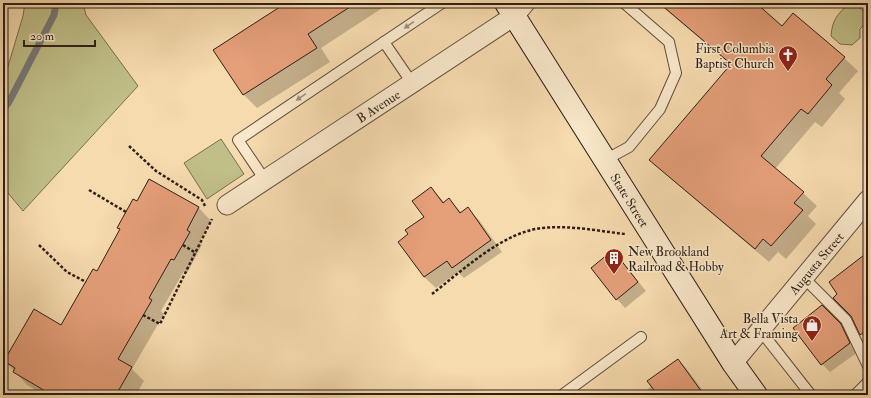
<svg xmlns="http://www.w3.org/2000/svg" width="871" height="398" viewBox="0 0 871 398" font-family="'IM FELL Double Pica',serif">
<rect width="100%" height="100%" fill="#f6dbae"/>
<filter id="stains"><feTurbulence type="fractalNoise" baseFrequency=".005" numOctaves="4"/><feColorMatrix values="0 0 0 0 .2 0 0 0 0 .09 0 0 0 0 .02 0 0 0 .5 -.17"/></filter>
<radialGradient id="worn" r=".72"><stop offset=".6" stop-color="#630" stop-opacity="0"/><stop offset="1" stop-color="#630" stop-opacity=".3"/></radialGradient>
<g fill="#c0bf88" stroke="#776e50">
<path d="M25,3H83L86,15L138,86L23,211L3,187V83L23,16Z"/>
<path d="M849,4H856L866,14L867,22L860,29V38L852,45L840,44L831,36C832,21 837,14 849,4Z"/>
<path d="M221,139L244,174L207,199L184,163Z"/>
</g>
<g fill="#0003">
<path d="M288,3H390L321,48L330,62L257,108L244,95L215,50Z"/>
<path d="M658,3H754L783,27L793,15L844,58L858,71L839,93L845,99L822,127L815,122L775,169L803,193L817,206L808,216L816,224L786,259L778,252L769,262L664,173L651,160L731,65Z"/>
<path d="M150,181L199,208L211,221L199,242L202,245L187,273L184,271L161,311L164,314L132,369L144,381L136,395H44L27,385L5,361L61,326L97,272Z"/>
<path d="M431,188L445,203L449,200L462,213L468,209L479,220L502,252L464,278L458,272L436,288L424,277L410,234L425,217Z"/>
<path d="M612,252L621,260L646,291L625,308L617,299Z"/>
<path d="M868,253V341L861,334L839,294Z"/>
<path d="M822,307L849,333L858,352L830,372L822,364Z"/>
<path d="M678,360L686,368L706,395H640L652,386Z"/>
</g>
<g fill="none" stroke-linecap="round" stroke-linejoin="round">
<path stroke="#747a78" stroke-width="7" d="M3,109L9,102L54,15L56,3"/>
</g>
<g fill="#e59f79" stroke="#2e1e19">
<path d="M286,3H356L308,34L317,48L243,95L213,50Z"/>
<path d="M659,3H756L782,26L793,13L845,57L826,79L832,85L808,114L801,109L761,156L804,192L794,203L803,210L771,246L763,239L755,249L649,160L731,64Z"/>
<path d="M149,179L199,207L187,230L190,232L174,260L171,259L149,298L152,300L118,359L132,367L116,395H52L13,372L15,368L4,361L34,309L61,325L93,269L97,271L120,229L117,228L133,199L137,201Z"/>
<path d="M431,187L443,203L449,198L460,213L468,207L491,240L452,268L447,261L424,277L398,242L408,234L405,230L424,217L412,201Z"/>
<path d="M613,250L638,282L616,300L591,268Z"/>
<path d="M868,252V329L860,335L851,316L833,298L837,294L829,282Z"/>
<path d="M822,305L841,324L850,343L821,365L793,328Z"/>
<path d="M678,359L704,395H658L647,381Z"/>
</g>
<g fill="none" stroke-linecap="round" stroke-linejoin="round">
<g stroke="#604d3e" stroke-width="12">
<g id="service">
<path d="M384,42L412,83"/>
<path d="M605,160L629,147L660,109L676,73L669,42L624,3"/>
<path d="M265,180L238,140L442,3"/>
<path d="M803,277L846,320L868,366"/>
<path d="M760,330L811,395"/>
<path d="M562,395L641,337"/>
<path d="M855,395L868,382"/>
</g>
</g>
<g stroke="#604d3e" stroke-width="21">
<g id="minor">
<path d="M227,205L514,16L525,3"/>
<path d="M733,363L868,200"/>
</g>
</g>
<g stroke="#2e1e19" stroke-width="24">
<path id="secondary" d="M506,3L733,363L756,395"/>
</g>
<g stroke="#2e1e19" stroke-width="2.5" stroke-dasharray="3 2" stroke-linecap="butt">
<path d="M129,146L156,171L202,200L205,206"/>
<path d="M89,190L126,212"/>
<path d="M39,245L67,272L86,282"/>
<path d="M183,245L196,253"/>
<path d="M432,294C462,271 504,231 543,228C570,225 598,231 625,234"/>
<path d="M143,315L160,324L212,219"/>
</g>
<use href="#service" stroke="#f9e8ca" stroke-width="10"/>
<use href="#minor" stroke="#f9e8ca" stroke-width="19"/>
<use href="#secondary" stroke="#f9e8ca" stroke-width="22"/>
</g>
<defs><path id="oneway-solid" d="M-6-.8H1V-3.2L6.5 0L1 3.2V.8H-6Z"/></defs>
<g fill="#9e8d7a">
<use href="#oneway-solid" transform="translate(409 25) rotate(146)"/>
<use href="#oneway-solid" transform="translate(301 97) rotate(146)"/>
</g>
<defs>
<g id="church-pin" transform="scale(1)"><path d="M0 17L-7.5 6A9.5 9.5 0 1 1 7.5 6Z" fill="#8f2418" stroke="#f9e8ca"/><path d="M-1.2-6h2.4v3.5h3.3v2.4h-3.3V6h-2.4V-.1h-3.3v-2.4h3.3Z" fill="#fff"/></g>
<g id="building-pin" transform="scale(1)"><path d="M0 17L-7.5 6A9.5 9.5 0 1 1 7.5 6Z" fill="#8f2418" stroke="#f9e8ca"/><path d="M-4-6H4V6H1V3H-1V6H-4ZM-2.5-4.3h1.7v1.8h-1.7ZM.8-4.3h1.7v1.8H.8ZM-2.5-1h1.7V.8h-1.7ZM.8-1h1.7V.8H.8Z" fill="#fff"/></g>
<g id="shop-pin" transform="scale(1)"><path d="M0 17L-7.5 6A9.5 9.5 0 1 1 7.5 6Z" fill="#8f2418" stroke="#f9e8ca"/><path d="M-5-2.5h2.3a2.7 3.5 0 0 1 5.4 0H5L5.5 6h-11ZM-1.5-2.5h3a1.5 2.3 0 0 0-3 0Z" fill="#fff"/></g>
</defs>
<g fill-rule="evenodd">
<use href="#church-pin" x="788" y="55"/>
<use href="#building-pin" x="614" y="258"/>
<use href="#shop-pin" x="812" y="325"/>
</g>
<g text-anchor="middle" stroke-width="3" stroke-linejoin="round" paint-order="stroke">
<g font-size="13" fill="#2e1e19" stroke="#f9e8ca" text-anchor="end">
<text x="774" y="53">First Columbia<tspan x="774" dy="15">Baptist Church</tspan></text>
<text x="628" y="256" text-anchor="start">New Brookland<tspan x="628" dy="15">Railroad &amp; Hobby</tspan></text>
<text x="798" y="323">Bella Vista<tspan x="798" dy="15">Art &amp; Framing</tspan></text>
</g>
<g font-size="13" fill="#2e1e19" stroke="#f9e8ca">
<text transform="translate(378 106) rotate(-33)" y="5">B Avenue</text>
<text transform="translate(630 200) rotate(58)" y="5">State Street</text>
<text transform="translate(816 263) rotate(-50)" y="5">Augusta Street</text>
</g>
</g>
<rect width="871" height="398" fill="none" stroke="#f6dbae" stroke-width="16"/>
<rect x="4" y="4" width="863" height="390" fill="none" stroke="#2e1e19" stroke-width="2"/>
<rect x="8" y="8" width="855" height="382" fill="none" stroke="#2e1e19"/>
<path d="M24 40v6h71v-6" fill="none" stroke="#2e1e19" stroke-width="2"/>
<text x="30" y="40" font-size="12" fill="#2e1e19" stroke="#f9e8ca" stroke-width="3" paint-order="stroke">20 m</text>
<rect width="100%" height="100%" filter="url(#stains)"/>
<rect width="100%" height="100%" fill="url(#worn)"/>
</svg>
